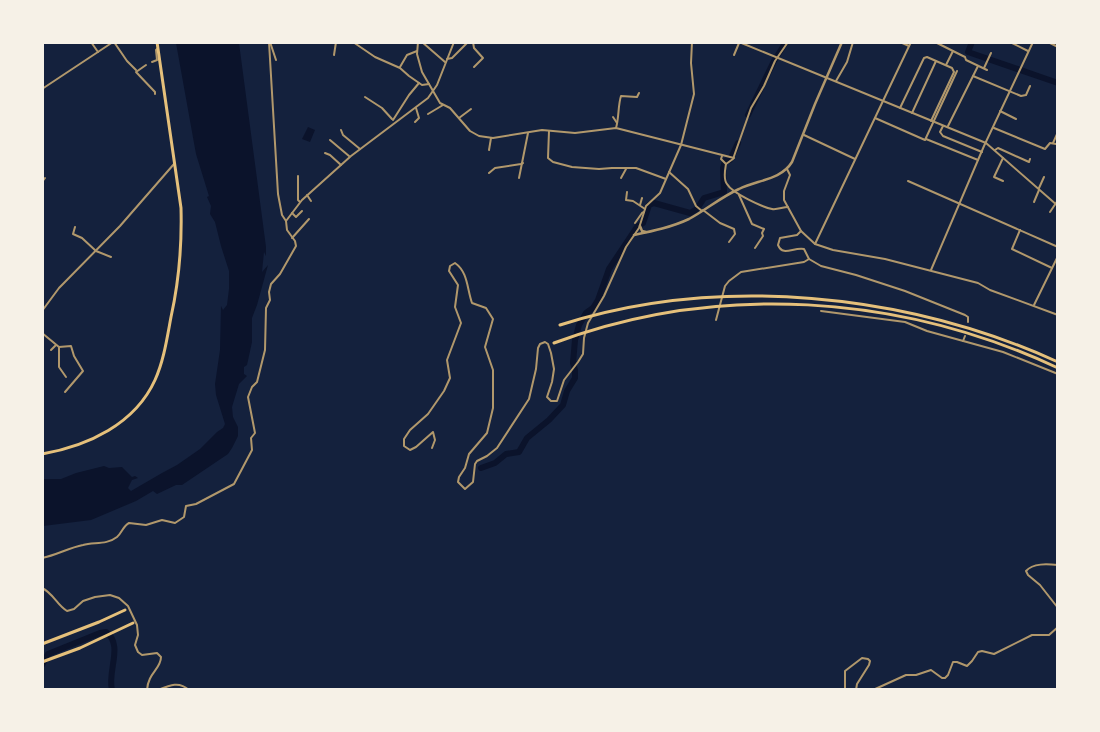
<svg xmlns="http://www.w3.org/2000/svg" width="1100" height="732" viewBox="0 0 1100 732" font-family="'Fira Sans Condensed',sans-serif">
<rect width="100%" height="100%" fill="#14213d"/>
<g fill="#0b132b">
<path d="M176,43H239L266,247V256L264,252L262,272L268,265L257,305L252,318V342L247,365L244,367V374L247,376L239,384L232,407L233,417L238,427V436L232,448L228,454L182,485H176L157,494L153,491L136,501L91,520L43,526V479H61L76,473L104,466L109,468L122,467L132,477L135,476L138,478L132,480L128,488L131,491L162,473L177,465L200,449L217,432L223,428L225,424L216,395L215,384L220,350L221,306L223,310L227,305L229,289V271L221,246L215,222L210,214L211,206L207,197L209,196L196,154Z"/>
<path d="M308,127L315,130L310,142L302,139Z"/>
</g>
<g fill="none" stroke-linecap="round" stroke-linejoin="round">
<g stroke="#0b132b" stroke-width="6">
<path d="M972,42L968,52L1058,83"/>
<path d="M748,115L774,61L786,42"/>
<path d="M481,468L495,463L506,454L519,452L527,438L549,420L563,405L567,391L575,378V370L573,363L575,340L579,325L586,313L593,308L598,300L609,269L637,227L643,223L649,205L654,203L690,213L697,209L704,198L724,192L723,168L725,161L730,160L738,143"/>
<path d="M42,665L48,654L100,633L106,632C124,645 107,671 112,690"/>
</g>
<g stroke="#b1986c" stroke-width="2">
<path d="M91,42L98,52"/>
<path d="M114,42L127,61L136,70"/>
<path d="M270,42L276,60"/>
<path d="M353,42L375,57L400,68L409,76L422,85L429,84"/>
<path d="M418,42L417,54L422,72L440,103L450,108L470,131L479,136L493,138L542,130L575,133L616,128L734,158"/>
<path d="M422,42L445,62"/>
<path d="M473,42L474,48L483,58L474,67"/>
<path d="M739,42L986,143L1058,206"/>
<path d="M900,42L909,46"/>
<path d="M935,42L965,57L966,60L987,70"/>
<path d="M1010,42L1028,51"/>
<path d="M1048,42L1058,47"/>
<path d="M334,55L336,42"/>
<path d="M734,55L739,43"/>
<path d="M447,59L452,58L468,42"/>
<path d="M152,62L157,60L156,50L157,49"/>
<path d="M146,65L136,72L155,92V94"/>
<path d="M946,65L953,51"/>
<path d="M400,67L407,55L417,51"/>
<path d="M984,68L991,53"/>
<path d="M973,76L1021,96L1026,95L1030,86"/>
<path d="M836,81L847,62L853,42"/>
<path d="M42,89L113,42"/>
<path d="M365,97L382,108L392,119"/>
<path d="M900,108L924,58L927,57L952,68L954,72L931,121"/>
<path d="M1000,111L1016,119"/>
<path d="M912,113L936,61"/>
<path d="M428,114L443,105"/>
<path d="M613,117L617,123"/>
<path d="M459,118L471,109"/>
<path d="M875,118L925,140L957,71"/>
<path d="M393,120L409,95L419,83"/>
<path d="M415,122L419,118L416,108"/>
<path d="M943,126L940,132L943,136L982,152"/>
<path d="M948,126L978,66"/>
<path d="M616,128C619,118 618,105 621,96L637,97L639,93"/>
<path d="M994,128L1045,149L1050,143L1056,144"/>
<path d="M341,130L343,135L360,149"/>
<path d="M549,131L548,158L553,162L572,167L599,169L612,168H636L666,179"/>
<path d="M804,135L855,159"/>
<path d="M926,139L978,160"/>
<path d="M330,140L349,156"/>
<path d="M1053,143L1058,132"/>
<path d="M489,150L491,138"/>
<path d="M995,150L998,148L1029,162L1030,159"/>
<path d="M325,153L330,155L341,165"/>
<path d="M722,156L721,159L726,164"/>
<path d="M726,164L733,159L751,108L764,86L775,61L788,42"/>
<path d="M726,164C725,170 723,179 727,184C732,193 762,207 772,209C777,210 783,207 788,207"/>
<path d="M787,169L790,175L784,191V200L801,231L815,244L833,250L885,259L978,283L990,290L1058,315"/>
<path d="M669,172L688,189L696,206L702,211"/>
<path d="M489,173L495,168L521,164L523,163"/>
<path d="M298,176V200L300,202"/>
<path d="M519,178L528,133"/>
<path d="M621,178L626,169"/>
<path d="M908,181L1058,247"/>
<path d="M1003,181L994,177L1003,158"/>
<path d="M42,182L45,178"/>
<path d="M1039,188L1044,177"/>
<path d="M627,192L626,200L633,201L645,209"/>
<path d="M307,195L311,201"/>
<path d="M739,195L752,224L764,229L762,233L763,236L755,248"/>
<path d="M1034,202L1039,190"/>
<path d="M640,205L642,198"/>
<path d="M703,210L720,223L734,229L735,234L729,242"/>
<path d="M1050,212L1058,200"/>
<path d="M292,213L296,217L302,211"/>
<path d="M286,221L302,200L351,156L428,98L437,85L454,42"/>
<path d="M635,223L642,213L644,212"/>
<path d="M75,227L73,234L82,238L96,251L111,257"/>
<path d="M1020,230L1012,249L1052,268"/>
<path d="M801,231L797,235L780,238L778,245C783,257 793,247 804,249L809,259L821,266L856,275L905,291L965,315L968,317V322"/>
<path d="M292,238L309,219"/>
<path d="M815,244L911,42"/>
<path d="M931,270L984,146L1033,42"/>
<path d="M1034,305L1058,256"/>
<path d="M42,311L59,288L120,226L174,164"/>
<path d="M821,311L905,322L927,331L1003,352L1058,374"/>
<path d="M716,320L725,286L729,281L741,272L804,262L809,259"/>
<path d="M42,333L59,347L71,346L74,356L83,371L65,392"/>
<path d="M963,341L965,336"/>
<path d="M59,347V367L66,377"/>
<path d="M51,350L56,345"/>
<path d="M432,448L435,440L433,432L416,447L410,450L404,446V439L410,430L428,414L444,391L450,378L447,360L461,323L455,307L458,285L449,271L450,266L455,263C468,272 467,289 472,303L486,308L493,319L485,347L493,370V408L487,433L469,454L465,468L459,477L458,482L465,489L473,482L475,464L477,461L487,456L497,448L529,399L536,369L538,348L540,344L545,342L548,344L551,353L554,369L552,382L547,397L551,401H557L564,380L578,362L583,354L584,338L588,323L604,296L626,247L639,228L646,206L660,193L681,145L694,94L691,63L692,42"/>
<path d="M42,558C57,555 68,548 83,545C94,542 107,545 117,537C122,533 123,526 129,523L146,525L162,520L175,523L184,517L186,506L196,504L234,484L252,450L251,438L255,433L248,397L252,387L257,382L265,350L266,308L270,300L269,292L271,284L280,274L296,246L295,241L287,230L286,221L282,215L278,194L269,42"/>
<path d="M1058,565C1047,564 1033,563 1026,571L1028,575L1040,585L1058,608"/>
<path d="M42,588C53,593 57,605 67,611L74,609L83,601L95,597L110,595L119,598L128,606L137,625L138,635L135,645L138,652L142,655L157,653L161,657C161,669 148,673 147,690"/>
<path d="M158,690C170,685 179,681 189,690"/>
<path d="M845,690V671L862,658L868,659L870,661L869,665L857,684L856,690"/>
<path d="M873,690L906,675H916L931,670L942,678H945L948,675L953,662H957L967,666L972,661L978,652L982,651L994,654L1032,635H1049L1058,627"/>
</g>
<g stroke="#b1986c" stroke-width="2.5">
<path d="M640,226L642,231L646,232"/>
<path d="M634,235C653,231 672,227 689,219C706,210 721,197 739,189C757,180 781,180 792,162L815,104L842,42"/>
</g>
<path stroke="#e5c07b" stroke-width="3" d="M42,454C88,446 135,424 155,380C164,360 167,338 171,317C179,281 182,245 181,208L157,42"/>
<g stroke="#e5c07b" stroke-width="3">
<path d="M560,325C719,274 906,293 1058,362"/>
<path d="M554,343C717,282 900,294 1058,368"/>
<path d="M42,644L99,622L125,610"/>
<path d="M42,662L80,648L133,623"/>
</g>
</g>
<rect width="1100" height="732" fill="none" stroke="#f6f1e7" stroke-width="88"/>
</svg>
